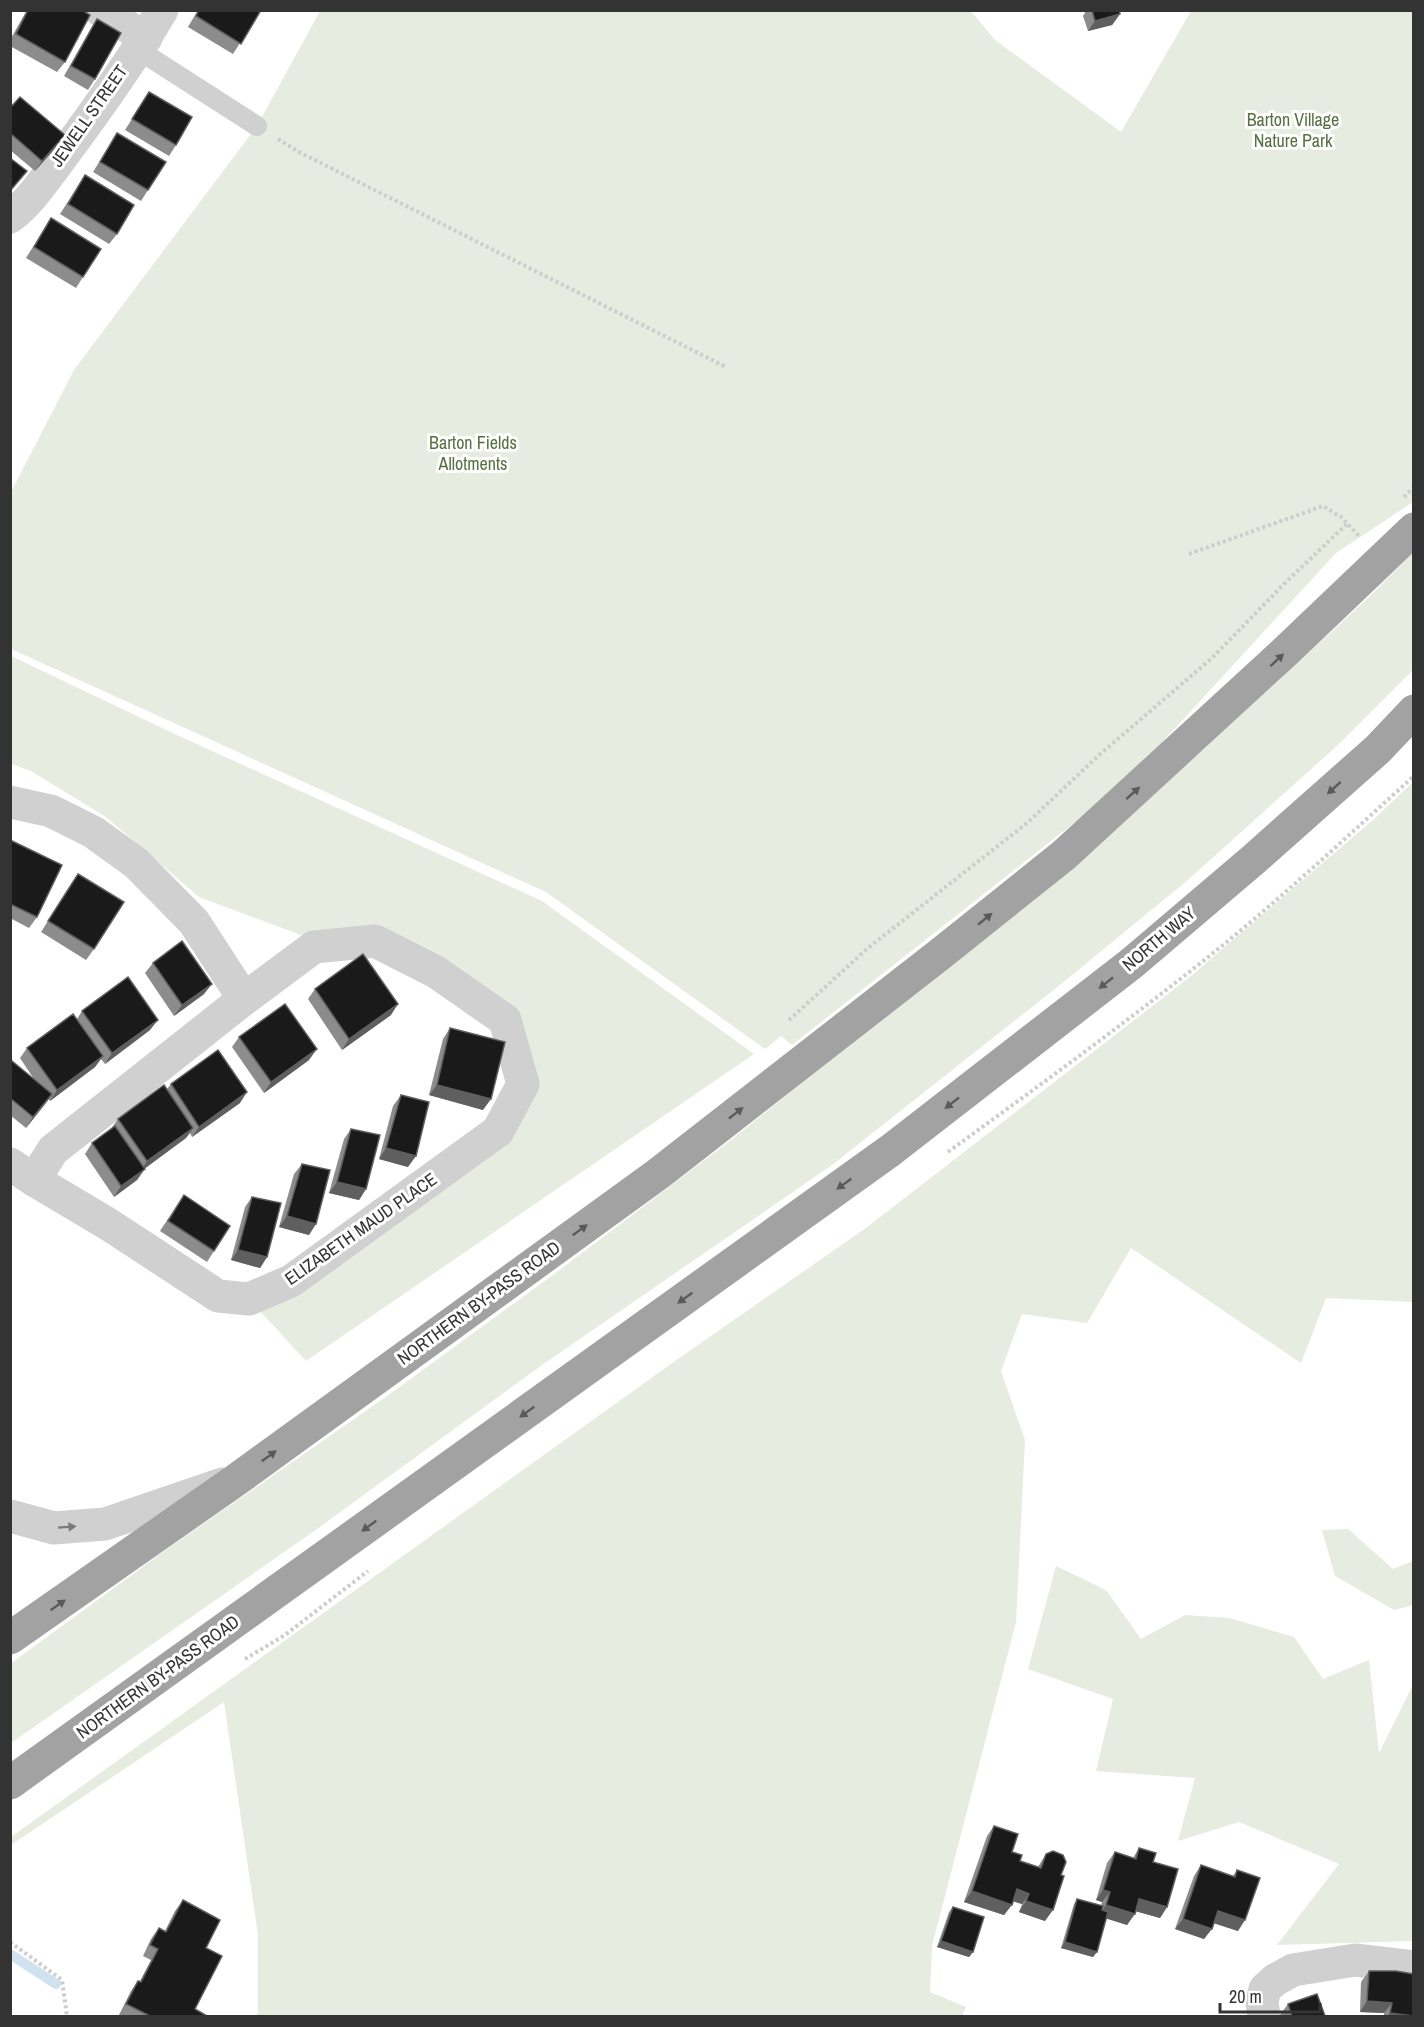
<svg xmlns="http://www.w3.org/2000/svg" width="1424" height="2027" viewBox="0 0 1424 2027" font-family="'Archivo Narrow',sans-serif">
<rect width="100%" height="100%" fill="#fff"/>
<g fill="#e6ecdf">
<path d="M320,11H971L995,40L1121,132L1191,11H1413V502L1336,553L1155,750L1084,815L792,1045L781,1036L765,1049L546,892L11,649V492L74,370L257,126Z"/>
<path d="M1413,553V670L1340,743L1189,879L1061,984L832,1165L542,1365L317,1529L11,1743L10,1664L163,1552L390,1394L557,1272L735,1137L970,945L1201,752L1367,599Z"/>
<path d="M11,656L179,736L542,901L754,1054L306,1361L249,1299L498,1131L523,1084L505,1020L436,972L312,939L199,897L106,817L31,771L11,764Z"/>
<path d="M1413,782V1302L1326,1298L1301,1363L1131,1248L1087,1323L1022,1314L1001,1371L1025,1440L1016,1622L932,1946L930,1992L966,2007L962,2016H256L258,2012V1935L224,1702L11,1845V1837L675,1361L866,1228L1191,976L1374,819Z"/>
<path d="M1348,1529L1393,1569L1413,1561V1605L1394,1610L1335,1576L1322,1530Z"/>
<path d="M1056,1566L1106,1590L1141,1639L1185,1615L1229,1618L1294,1637L1323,1679L1369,1660L1379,1753L1413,1685V1941L1277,1945L1339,1864L1239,1822L1178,1841L1195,1778L1096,1771L1113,1699L1028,1669Z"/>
</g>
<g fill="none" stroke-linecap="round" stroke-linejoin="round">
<path stroke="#cfe2ee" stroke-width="10" d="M10,1954L56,1984"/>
<g stroke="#cdcdcd" stroke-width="4" stroke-dasharray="3 3" stroke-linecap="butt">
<path d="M1412,10L1414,13"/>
<path d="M278,139L299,152L726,367"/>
<path d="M1404,497L1414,487"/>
<path d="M1189,554L1323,506L1341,517L1359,536"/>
<path d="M789,1020L868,948L1027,823L1098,756L1212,658L1287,581L1347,524"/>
<path d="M948,1152C1040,1085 1134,1017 1223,945C1289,891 1351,833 1414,776"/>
<path d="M245,1659L285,1635L368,1571"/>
<path d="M10,1942L62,1980L67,2016"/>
</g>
<path stroke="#d0d0d0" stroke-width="20" d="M137,49L257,126"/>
<g stroke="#d0d0d0" stroke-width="33">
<path d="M100,10L146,38"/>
<path d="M10,217C31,201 45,179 61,158C96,111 132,61 162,10"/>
<path d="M10,802L51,811L93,832L136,863L194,922L244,999"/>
<path d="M375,941L436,972L505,1020L523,1084L498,1131L291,1281L249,1299L218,1296L108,1224L34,1180L53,1150L244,999L314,947Z"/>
<path d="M10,1164L34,1180"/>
<path d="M1264,2016L1262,2002L1265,1989L1275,1980L1293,1970L1355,1960L1414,1967"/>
</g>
<path stroke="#d0d0d0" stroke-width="33" d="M10,1516L54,1528L105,1524L222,1484"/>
<g stroke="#a2a2a2" stroke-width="33">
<path d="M10,1638L236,1480L658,1174L939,955L1064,855L1286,651L1414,529"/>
<path d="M10,1783L891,1150L1132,963L1253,860L1378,749L1414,711"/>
</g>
</g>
<g fill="#8c8c8c">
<path d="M27,10H82L65,62L57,72L10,46V40Z"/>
<path d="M198,10H261L233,54L188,27Z"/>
<path d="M1084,10H1119L1120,14L1112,25L1088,31L1083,16L1085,13Z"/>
<path d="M97,19L95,79L88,90L64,76L90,30Z"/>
<path d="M149,92L176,145L169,156L125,130Z"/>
<path d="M10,108L65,135L58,145L35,171L10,150Z"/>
<path d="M117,133L148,190L141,201L93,172Z"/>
<path d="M85,175L117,234L109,244L60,214Z"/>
<path d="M51,218L83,277L76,288L26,258Z"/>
<path d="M10,840L37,917L29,928L10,918Z"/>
<path d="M78,874L94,949L86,960L41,932Z"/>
<path d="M153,963L204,994L174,1016L145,973Z"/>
<path d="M315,989L391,1015L342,1050L308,999Z"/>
<path d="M82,1011L150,1030L105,1064L101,1059L95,1067L50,1101L49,1099L26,1128L10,1115V1063L34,1079L20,1058L27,1048L77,1019Z"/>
<path d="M450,1028L483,1110L429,1095L443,1039Z"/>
<path d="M239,1037L309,1060L264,1093L232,1047Z"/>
<path d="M171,1084L240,1103L192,1137L190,1133L186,1138L144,1169L137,1180L114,1197L85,1154L92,1143L111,1129L118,1119L167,1089Z"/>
<path d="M401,1095L408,1167L379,1159L393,1106Z"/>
<path d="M351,1129L366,1189L359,1200L329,1193L344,1139Z"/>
<path d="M302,1164L309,1235L279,1227L294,1174Z"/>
<path d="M184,1195L214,1251L207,1262L160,1231Z"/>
<path d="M252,1197L267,1257L260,1268L231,1260L245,1207Z"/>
<path d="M994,1826L1012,1852L1020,1861L1038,1867L1046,1854L1045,1921L1019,1912L1022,1904L1013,1901L1004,1915L964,1902L987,1836Z"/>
<path d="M1139,1848L1153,1862L1167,1907L1160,1918L1136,1911L1127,1925L1107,1918L1093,1957L1061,1948L1074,1904L1077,1899L1101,1906L1102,1902L1096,1900L1107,1863L1115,1852L1133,1858Z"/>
<path d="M1201,1865L1233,1876L1237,1870L1238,1931L1214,1923L1204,1939L1175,1929L1194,1876Z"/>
<path d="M183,1900L206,1948L195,2009L206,2016H122L119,2015L131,1991L138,1981H140L151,1960L143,1956L151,1939L159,1928L165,1931L175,1911Z"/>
<path d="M953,1907L973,1952L969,1957L937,1947L949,1912Z"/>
<path d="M1369,1971L1413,2016H1384V2013L1360,2012L1361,1982Z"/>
<path d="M1288,2004L1325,2016H1281L1280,2015Z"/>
</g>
<g fill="#5f5f5f">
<path d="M1120,14L1112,25L1088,31L1095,21Z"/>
<path d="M65,135L58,145L35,171L42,161Z"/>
<path d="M212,984L204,994L174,1016L182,1005Z"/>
<path d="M398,1004L391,1015L342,1050L349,1039Z"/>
<path d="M158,1020L150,1030L105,1064L112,1053Z"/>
<path d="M317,1049L309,1060L264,1093L271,1082Z"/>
<path d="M103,1056L95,1067L50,1101L57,1090Z"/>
<path d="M437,1085L491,1099L483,1110L429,1095Z"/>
<path d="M247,1092L240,1103L192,1137L199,1127Z"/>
<path d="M52,1094L45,1104L26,1128L33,1117Z"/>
<path d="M193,1128L186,1138L140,1172L147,1161Z"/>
<path d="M386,1148L416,1156L408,1167L379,1159Z"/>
<path d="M145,1169L137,1180L114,1197L121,1186Z"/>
<path d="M337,1182L366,1189L359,1200L329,1193Z"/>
<path d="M287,1216L316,1224L309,1235L279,1227Z"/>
<path d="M238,1250L267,1257L260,1268L231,1260Z"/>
<path d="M1017,1889L1029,1894L1022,1904L1009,1900Z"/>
<path d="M1103,1890L1110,1892L1102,1902L1096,1900Z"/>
<path d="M972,1891L1012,1905L1004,1915L964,1902Z"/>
<path d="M1139,1899L1167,1907L1160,1918L1131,1910Z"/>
<path d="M1026,1901L1053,1910L1045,1921L1019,1912Z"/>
<path d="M1106,1905L1135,1914L1127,1925L1098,1916Z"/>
<path d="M1218,1911L1245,1920L1238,1931L1210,1922Z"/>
<path d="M1183,1919L1212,1929L1204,1939L1175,1929Z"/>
<path d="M941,1941L973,1952L969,1957L937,1947Z"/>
<path d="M1065,1942L1097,1952L1093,1957L1061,1948Z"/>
<path d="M1367,2001L1392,2003L1384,2013L1360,2012Z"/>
<path d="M1390,2013L1411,2016H1388Z"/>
</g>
<g fill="#1a1a1a" stroke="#5f5f5f" stroke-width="1.5">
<path d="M28,10H82L90,15L65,62L16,34Z"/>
<path d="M199,10H261L241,44L196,16Z"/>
<path d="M1092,10H1119L1120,14L1095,21Z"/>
<path d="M97,19L121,33L95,79L71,66Z"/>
<path d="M149,92L192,117L176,145L132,119Z"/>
<path d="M20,97L65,135L42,161L10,133V108Z"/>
<path d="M117,133L166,162L148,190L100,162Z"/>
<path d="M10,158L27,171L10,191Z"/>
<path d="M85,175L134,205L117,234L68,204Z"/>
<path d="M51,218L101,249L83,277L34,247Z"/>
<path d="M10,840L62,865L37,917L10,904Z"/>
<path d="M78,874L124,902L94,949L48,921Z"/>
<path d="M182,941L212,984L182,1005L153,963Z"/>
<path d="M363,954L398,1004L349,1039L315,989Z"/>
<path d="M128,977L158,1020L112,1053L82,1011Z"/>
<path d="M285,1004L317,1049L271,1082L239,1037Z"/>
<path d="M73,1014L103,1056L57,1090L27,1048Z"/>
<path d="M450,1028L505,1042L491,1099L437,1085Z"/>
<path d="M218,1050L247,1092L199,1127L171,1084Z"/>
<path d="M12,1061L52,1094L33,1117L10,1098V1063Z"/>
<path d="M164,1085L193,1128L147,1161L118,1119Z"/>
<path d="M401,1095L429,1102L416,1156L386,1148Z"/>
<path d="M115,1126L145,1169L121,1186L92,1143Z"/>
<path d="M351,1129L380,1135L366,1189L337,1182Z"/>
<path d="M302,1164L330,1170L316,1224L287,1216Z"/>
<path d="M184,1195L230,1226L214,1251L168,1221Z"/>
<path d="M252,1197L281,1203L267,1257L238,1250Z"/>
<path d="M994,1826L1018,1834L1012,1852L1022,1855L1020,1861L1041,1868L1046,1854L1053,1851L1063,1855L1066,1862L1061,1875L1064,1876L1053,1910L1026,1901L1029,1894L1017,1889L1012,1905L972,1891Z"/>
<path d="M1139,1848L1156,1853L1153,1862L1178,1869L1167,1907L1139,1899L1135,1914L1106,1905L1110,1892L1103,1890L1115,1852L1136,1859Z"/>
<path d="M1201,1865L1235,1877L1237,1870L1260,1878L1245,1920L1218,1911L1212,1929L1183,1919Z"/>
<path d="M1077,1899L1103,1906L1102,1910L1108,1912L1097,1952L1065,1942Z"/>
<path d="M183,1900L220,1920L206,1948L222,1956L195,2009L207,2016H150L126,2004L138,1981L141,1982L158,1949L150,1945L159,1928L166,1932Z"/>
<path d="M953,1907L984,1917L973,1952L941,1941Z"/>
<path d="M1369,1971H1396L1413,1974V2016L1390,2013L1392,2003L1367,2001Z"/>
<path d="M1317,1994L1325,2016H1292L1288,2004Z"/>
</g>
<defs><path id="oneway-solid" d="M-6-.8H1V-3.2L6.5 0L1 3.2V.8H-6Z" transform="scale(1.5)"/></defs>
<g fill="#5a5a5a">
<use href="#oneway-solid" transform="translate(1277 660) rotate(-43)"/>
<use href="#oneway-solid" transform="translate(1334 788) rotate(138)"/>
<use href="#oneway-solid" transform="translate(1133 793) rotate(-42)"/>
<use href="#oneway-solid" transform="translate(985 919) rotate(-39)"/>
<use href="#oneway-solid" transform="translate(1106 983) rotate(142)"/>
<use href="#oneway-solid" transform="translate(952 1103) rotate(142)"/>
<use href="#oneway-solid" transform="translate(736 1113) rotate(-38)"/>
<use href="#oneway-solid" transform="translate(844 1184) rotate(144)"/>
<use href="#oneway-solid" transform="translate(580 1230) rotate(-36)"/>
<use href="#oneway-solid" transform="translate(685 1298) rotate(144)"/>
<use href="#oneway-solid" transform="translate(527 1412) rotate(144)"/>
<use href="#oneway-solid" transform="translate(269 1456) rotate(-36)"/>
<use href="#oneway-solid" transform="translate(369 1526) rotate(144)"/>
<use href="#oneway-solid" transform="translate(58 1605) rotate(-35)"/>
</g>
<use fill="#7a7a7a" href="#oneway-solid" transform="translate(67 1527) rotate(-4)"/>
<g text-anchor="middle" stroke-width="6" stroke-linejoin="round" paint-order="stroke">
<g font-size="18" fill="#333" stroke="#fff">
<text transform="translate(89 116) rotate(-55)" y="6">JEWELL STREET</text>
<text transform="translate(1159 939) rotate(-40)" y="6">NORTH WAY</text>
<text transform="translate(361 1229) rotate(-35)" y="6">ELIZABETH MAUD PLACE</text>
<text transform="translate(479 1303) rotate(-36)" y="6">NORTHERN BY-PASS ROAD</text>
<text transform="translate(158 1677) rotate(-36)" y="6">NORTHERN BY-PASS ROAD</text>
</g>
<g font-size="18" fill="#56703f" stroke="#fff">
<text x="1293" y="126">Barton Village<tspan x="1293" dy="21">Nature Park</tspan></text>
<text x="473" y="449">Barton Fields<tspan x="473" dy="21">Allotments</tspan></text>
</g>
</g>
<rect width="1424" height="2027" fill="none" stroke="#333333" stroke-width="24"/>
<path d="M1220 2003v9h100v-9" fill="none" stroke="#333333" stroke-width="3"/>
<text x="1229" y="2003" font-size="18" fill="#333333" stroke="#ffffff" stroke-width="4.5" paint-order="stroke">20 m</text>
</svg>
